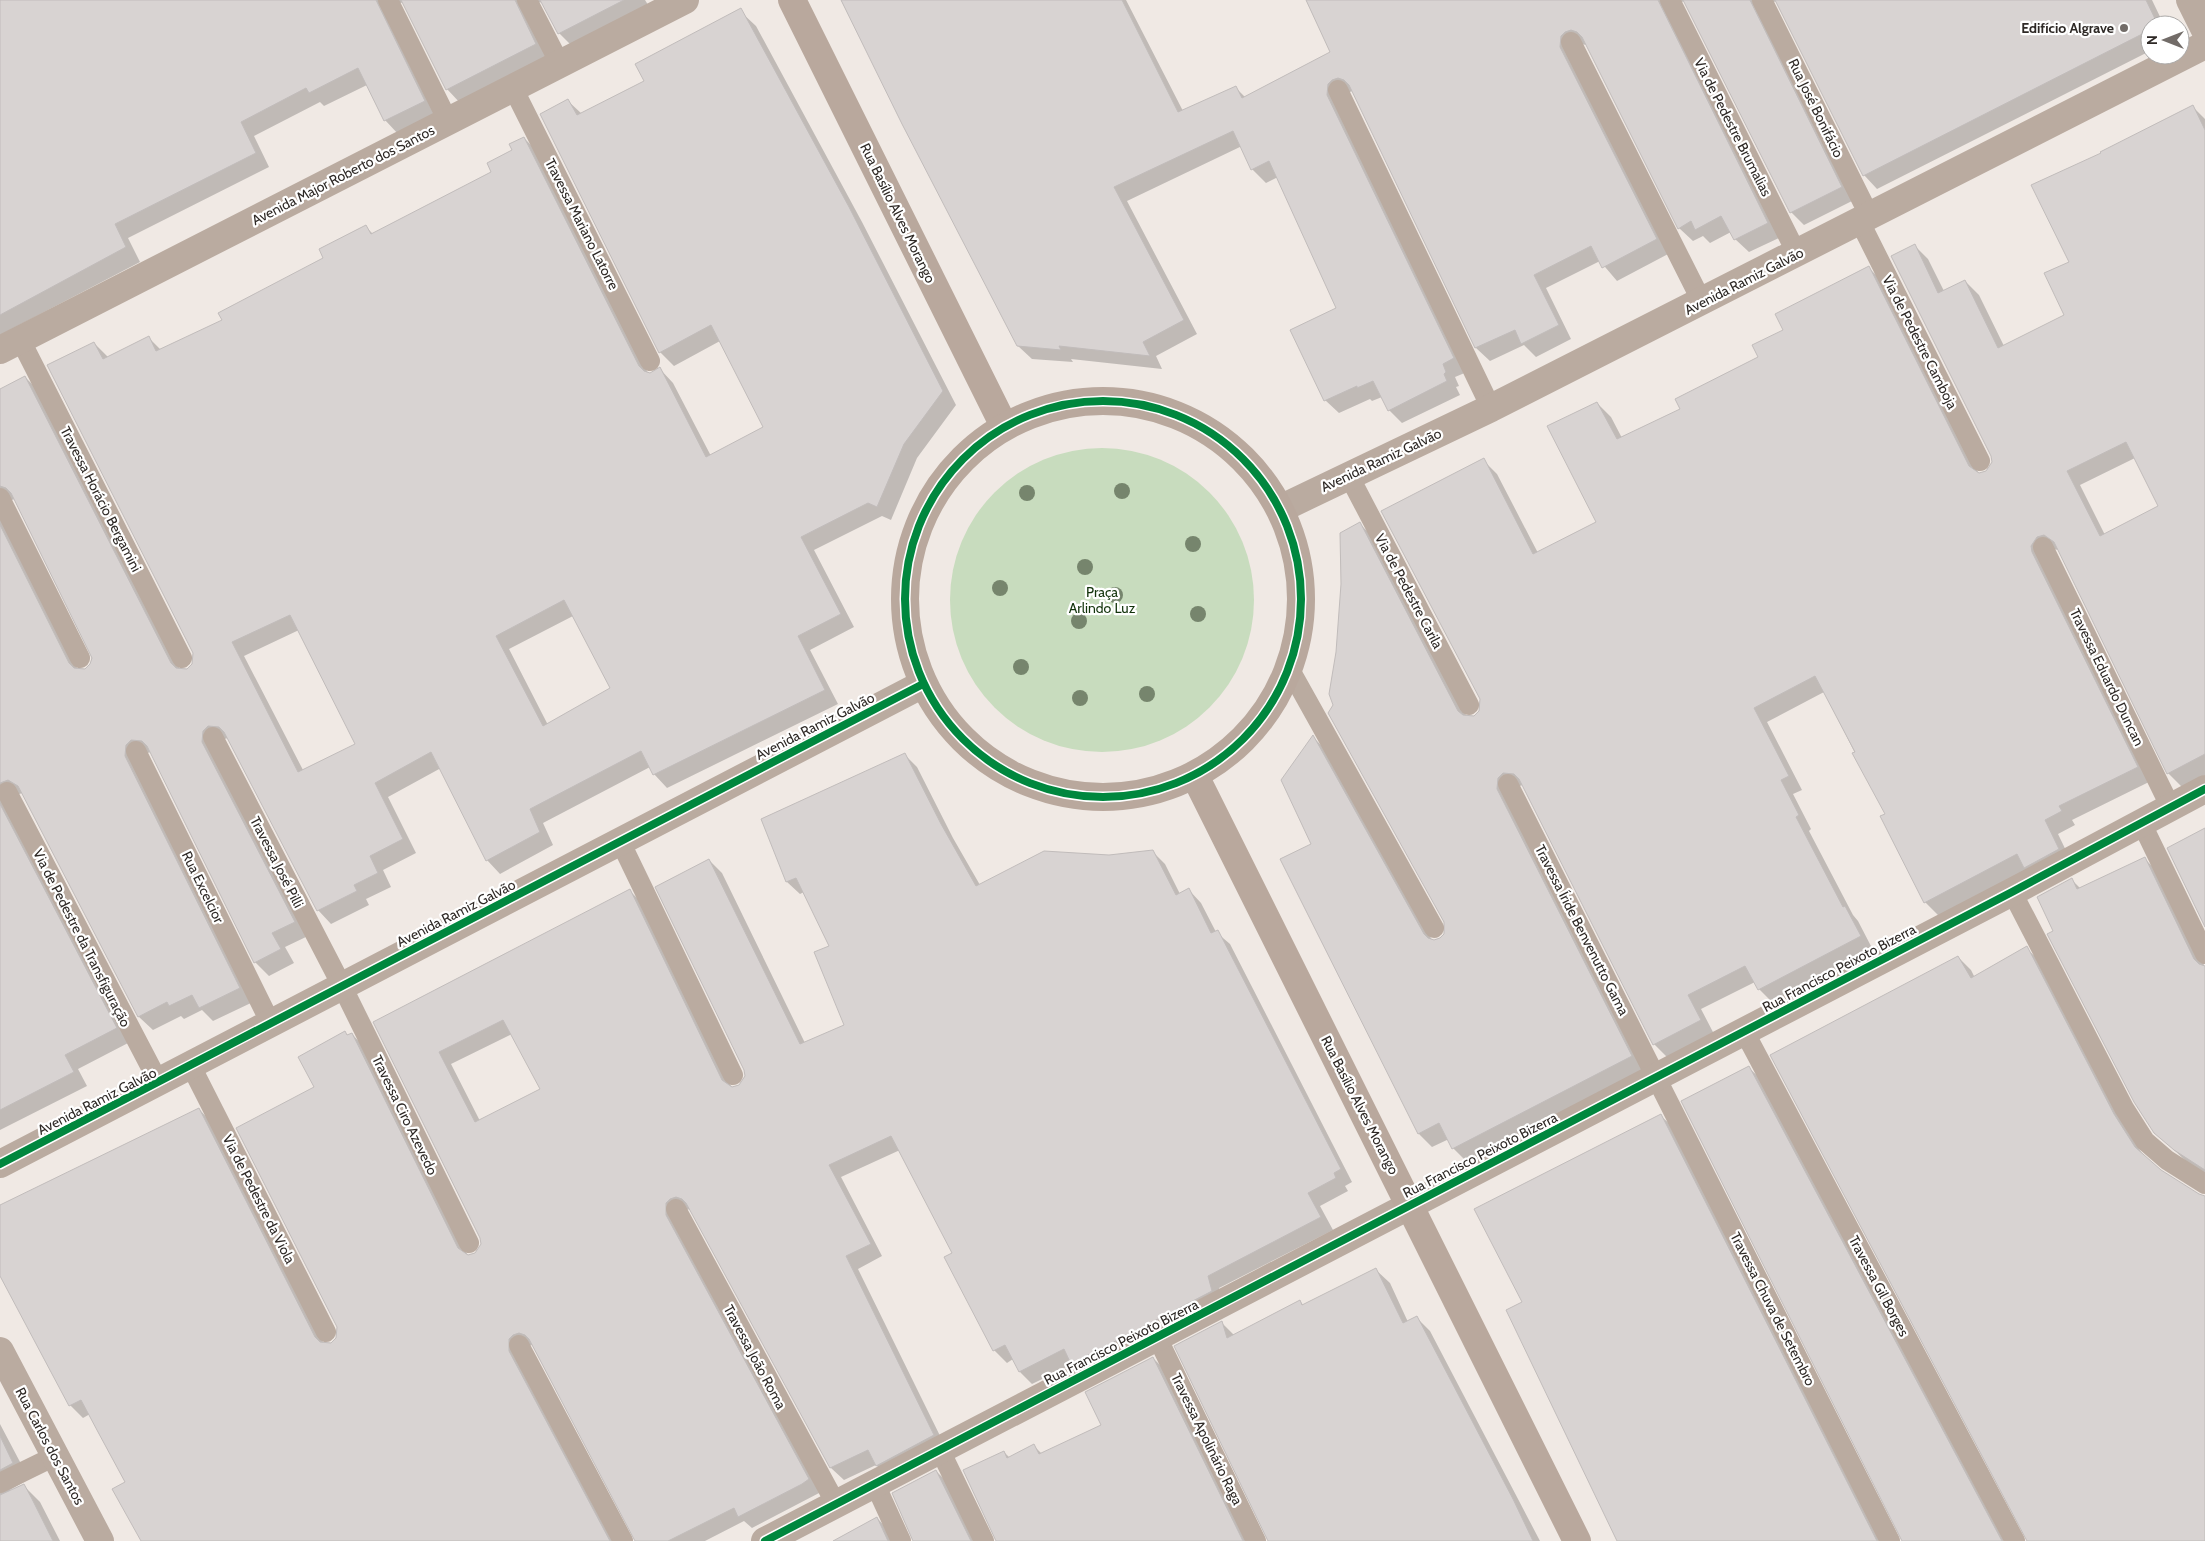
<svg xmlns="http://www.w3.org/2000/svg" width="2205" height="1541" viewBox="0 0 2205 1541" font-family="Cabin,sans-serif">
<rect width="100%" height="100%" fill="#f0e9e4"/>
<circle fill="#c8dcbe" cx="1102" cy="600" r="152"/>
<g fill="#0003" fill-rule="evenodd">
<path d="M0,0H645L650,8L573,47L559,33L543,2L536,3L550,59L461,104L447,89L404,2L397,4L438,115L399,135L385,120L367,85L324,106L320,102L254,136L269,167L128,238L140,262L0,335Z"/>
<path d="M841,0H1126L1183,111L1236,88L1245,97L1331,53L1306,0H2152L2164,25H2150V51L1877,189L1864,175L1777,1L1770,3L1854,200L1804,225L1791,212L1685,1L1678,3L1781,237L1749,252L1735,239L1731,232L1710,243L1703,236L1693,241L1679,228L1587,45L1580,44L1670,253L1617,281L1600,261L1546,288L1571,339L1536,357L1524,345L1490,361L1476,348L1353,91L1346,93L1467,372L1455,377L1459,386L1456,387L1460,395L1402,423L1389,410L1382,397L1372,401L1370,399L1339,413L1325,400L1337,309L1278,177L1266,183L1252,169L1242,146L1127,201L1197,334L1156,356L1162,369L1071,359L1073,362L1032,359L1018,346Z"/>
<path d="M742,13L756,26L862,222L956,405L917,458L891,520L882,516L814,550L854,627L810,650L838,704L667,788L654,774L650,767L543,823L553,845L500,874L487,860L441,768L388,797L416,853L383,870L391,887L366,899L369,905L331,924L318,910L228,738L221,740L308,936L285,947L294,963L269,976L255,962L151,752L144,754L253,1002L213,1021L202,1010L184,1019L181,1016L153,1030L139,1017L23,793L15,795L130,1042L78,1069L87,1086L0,1130V390L25,377L39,391L181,671L189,669L195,659L94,343L108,357L149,338L161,350L224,321L325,258L366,227L373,234L493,173L524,138L538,152L649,375L660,369L673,383L711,456L764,427L720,341L674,366L660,352L568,101L582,114L645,82ZM15,499L92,652L91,665L85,670H78L3,518L8,501ZM573,616L611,689L548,725L509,649ZM299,630L357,744L303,770L244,656Z"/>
<path d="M2193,107L2205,119V775L2182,787L2168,773L2059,550L2052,549L2151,781L2072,820L2075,825L2058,834L2072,863L1939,916L1925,902L1886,814L1824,692L1767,722L1802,790L1793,794L1811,829L1809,831L1853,915L1858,921L1873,950L1773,1003L1759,989L1755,982L1701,1009L1714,1034L1668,1058L1654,1044L1523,785L1516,787L1645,1070L1467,1162L1453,1148L1449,1139L1432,1147L1419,1134L1313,844V737L1326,750L1432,940H1440L1445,935L1447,928L1335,705L1360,524L1373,537L1467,717H1475L1480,711L1483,460L1497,474L1538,553L1597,522V403L1611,417L1622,438L1682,409L1760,358L1785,331L1869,268L1883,282L1979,474L1986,472L1993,462L1992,455L1915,246L1928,259L1944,291L1965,281L1979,295L2004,346L2066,316L2070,262L2103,154ZM2135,458L2160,506L2105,535L2080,485Z"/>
<path d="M905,755L917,767L953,838L980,885L1109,856L1152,851L1165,864L1180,894L1189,890L1201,903L1216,932L1230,944L1352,1182L1345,1186L1348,1191L1320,1206L1333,1230L1219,1288L1224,1303L1085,1376L1073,1364L1032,1384L1020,1372L1013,1359L1007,1363L994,1350L954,1254L900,1150L841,1177L882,1256L858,1269L946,1448L889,1478L876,1465L844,1480L831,1468L690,1209L683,1211L821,1492L752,1528L744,1521L705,1541H635V1535L532,1345L526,1347L614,1541H142L126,1483L90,1414L83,1418L70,1405L0,1273V1207L199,1109L211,1122L324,1344H331L337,1339L338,1326L315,1088L345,1033L348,1036L352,1034L364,1047L468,1256L475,1254L482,1245L481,1237L375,1023L630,891L642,903L732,1088L739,1087L746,1077L709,860L722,873L805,1043L846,1025L830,947L804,892L800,894L787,882L762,820ZM512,1034L541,1090L480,1121L451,1064Z"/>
<path d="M2144,858L2157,871L2205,967V1174L2188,1163L2155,1132L2054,932L2071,879L2081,889Z"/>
<path d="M2026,948L2039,960L2126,1128L2145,1158L2160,1171L2198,1195L2205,1197V1541H2027L1958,957L1971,970L1975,978Z"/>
<path d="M1749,1068L1762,1080L2006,1541H1903Z"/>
<path d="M1661,1116L1674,1128L1882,1541H1619L1524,1302Z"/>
<path d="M1376,1270L1390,1283L1408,1322L1417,1318L1430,1331L1540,1541H1269L1221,1322L1235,1336L1300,1301L1304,1306Z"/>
<path d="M1153,1358L1167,1372L1249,1541H997L1004,1452L1010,1458L1034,1446L1042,1454L1102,1425Z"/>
<path d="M0,1424L29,1479L10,1490V1492L24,1486L40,1502L60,1541H0Z"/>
<path d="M936,1471L950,1485L977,1541H913Z"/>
<path d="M877,1518L890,1532L895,1541H834Z"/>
</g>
<g fill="#d8d3d2" stroke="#c1bcbb" fill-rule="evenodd">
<path d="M0,0H376L425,101L384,121L358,68L309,93L306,88L241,122L256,153L115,224L126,247L0,315Z"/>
<path d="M401,0H515L536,44L446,90Z"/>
<path d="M540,0H624L558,34Z"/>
<path d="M841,0H1122L1178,112L1236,86L1242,98L1330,52L1306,0H1658L1768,223L1734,240L1721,216L1695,230L1691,221L1678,229L1582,37L1577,32L1571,30L1565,32L1561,36L1560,47L1657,239L1602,268L1591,246L1534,275L1559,325L1521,344L1515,330L1475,348L1349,85L1344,80L1338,78L1332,80L1328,84L1327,95L1454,358L1443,364L1446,372L1444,374L1447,381L1388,411L1373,381L1357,388V386L1324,401L1290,330L1336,308L1269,161L1251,170L1233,131L1114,187L1184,320L1143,342L1150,356L1059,346L1061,350L1017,346L902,124Z"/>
<path d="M1683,0H1750L1842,187L1790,213Z"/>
<path d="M1775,0H2146L2158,25H2150V30L1863,176Z"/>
<path d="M741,8L849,207L943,391L904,444L877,507L868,503L801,537L841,614L798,636L825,690L653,775L641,751L530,809L540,832L486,861L431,752L375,783L403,839L370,856L378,873L354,885L357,891L317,911L224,732L219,727L208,726L203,731L202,742L295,922L272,933L281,949L254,963L147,746L142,741L131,740L126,745L125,756L240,988L199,1008L192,995L169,1006L167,1002L138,1017L18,786L8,780L0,783V525L69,663L74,668L85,669L90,664L92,658L11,493L6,488L0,486V389L25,376L171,663L176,668L187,669L192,664L193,653L47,365L94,342L103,359L149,336L156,351L222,320L218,313L323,258L319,249L366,225L371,234L491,172L487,163L512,150L509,144L524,137L639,366L644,371L650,373L660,367L706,457L763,427L711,325L659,353L540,114L568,99L577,115L644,81L635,64ZM564,600L610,688L543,726L496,636ZM290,615L355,744L298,772L232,642Z"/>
<path d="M2193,105L2205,130V754L2167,774L2054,542L2044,535L2037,537L2031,546L2032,552L2138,767L2059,806L2062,811L2045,820L2059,849L2024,868L2017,854L1924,903L1880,816L1885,814L1852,753L1855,752L1815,676L1754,708L1789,776L1781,780L1799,815L1796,817L1843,907L1845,906L1861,936L1758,990L1745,966L1688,995L1701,1020L1653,1045L1519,779L1514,774L1503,773L1498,778L1497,789L1632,1056L1452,1149L1439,1123L1418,1134L1280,859L1311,844L1281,780L1313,735L1424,934L1428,938L1434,940L1440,938L1444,934V922L1328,713L1333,705L1329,694L1336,652L1341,584L1340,533L1360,522L1458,711L1463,715L1474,716L1479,711L1480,699L1381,511L1484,458L1533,554L1596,522L1547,426L1597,402L1617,439L1680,409L1675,399L1758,357L1752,345L1783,330L1775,314L1869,266L1969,466L1979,473L1986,471L1992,462L1991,456L1891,256L1915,244L1938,293L1965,280L1998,348L2064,315L2044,273L2069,262L2031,185L2101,153L2100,152ZM2126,442L2158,506L2100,536L2067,471Z"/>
<path d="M905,753L941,824L976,886L1044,851L1109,855L1153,850L1176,895L1189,888L1211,933L1218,930L1341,1169L1334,1173L1336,1178L1308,1193L1321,1217L1208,1276L1212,1291L1071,1364L1064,1349L1019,1372L1005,1345L993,1351L944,1257L952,1253L891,1136L829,1165L871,1244L846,1256L934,1435L876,1466L868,1450L830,1468L686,1203L682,1199L676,1197L670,1199L666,1203V1215L809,1479L802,1484L738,1517L734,1508L668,1541H635L529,1339L525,1335L519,1333L513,1335L509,1339V1351L610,1541H141L112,1489L125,1482L98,1432L81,1400L69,1406L0,1276V1205L199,1108L315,1337L320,1342L331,1343L336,1338L337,1327L236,1128L314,1087L298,1057L345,1031L347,1035L352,1033L458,1248L468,1255L475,1253L481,1244L480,1238L373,1022L630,889L722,1080L732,1087L739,1085L745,1076L744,1070L655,887L709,859L800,1044L844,1025L814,952L829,946L796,878L786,882L761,819ZM503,1020L540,1089L475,1122L439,1052Z"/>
<path d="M0,804L117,1028L65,1055L74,1072L0,1110Z"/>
<path d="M2205,828V927L2167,848Z"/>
<path d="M2145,857L2194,959L2199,964L2205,966V1170L2174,1150L2154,1133L2134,1102L2047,934L2053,931L2037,897L2072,878L2077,889Z"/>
<path d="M2027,946L2114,1114L2135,1147L2161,1170L2199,1194L2205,1196V1541H2027L1770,1055L1958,956L1971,978Z"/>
<path d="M1749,1066L2002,1541H1902L1681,1101Z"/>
<path d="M1661,1114L1877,1541H1617L1506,1310L1522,1302L1474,1209Z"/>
<path d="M1376,1268L1403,1323L1417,1316L1513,1499L1533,1541H1268L1174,1346L1222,1321L1227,1338L1300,1300L1302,1305Z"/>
<path d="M1153,1357L1243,1541H996L963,1470L1004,1451L1007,1458L1034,1444L1039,1454L1101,1425L1085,1392Z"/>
<path d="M0,1436L13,1463L0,1470Z"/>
<path d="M936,1470L971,1541H913L892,1493Z"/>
<path d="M24,1484L31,1497L53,1541H0V1495Z"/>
<path d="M877,1517L888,1541H833Z"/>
</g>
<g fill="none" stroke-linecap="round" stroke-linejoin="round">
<g stroke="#baaba0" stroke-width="20">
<path d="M388,0L448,121"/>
<path d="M527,0L560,64"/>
<path d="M1670,0L1797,254"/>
<path d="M1762,0L1870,217"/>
<path d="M1571,42L1702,302"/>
<path d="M513,88L650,361"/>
<path d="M1338,90L1491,408"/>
<path d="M1860,222L1980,461"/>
<path d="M20,339L182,658"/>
<path d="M1349,476L1469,705"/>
<path d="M0,498L80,658"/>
<path d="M2043,547L2171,808"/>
<path d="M1289,668L1434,928"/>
<path d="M213,737L342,986L469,1243"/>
<path d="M136,751L271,1024"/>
<path d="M1508,784L1890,1541"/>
<path d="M7,792L159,1083"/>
<path d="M2142,824L2205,954"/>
<path d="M620,841L733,1075"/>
<path d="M2012,892L2124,1108L2145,1141L2167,1160L2205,1184"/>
<path d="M1744,1031L2015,1541"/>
<path d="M191,1066L326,1332"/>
<path d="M676,1209L836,1504"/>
<path d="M1157,1337L1256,1541"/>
<path d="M519,1345L623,1541"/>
<path d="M940,1450L984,1541"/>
<path d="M0,1483L55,1456"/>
<path d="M875,1484L901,1541"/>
</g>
<g stroke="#baaba0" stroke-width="28">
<path d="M2190,0L2205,30"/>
<path d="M0,350L685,0"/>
<path d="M1280,509L1491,408L2205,45"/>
<path d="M0,1164L923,684"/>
<path d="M0,1351L100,1541"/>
<path d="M765,1541L2012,892L2205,789"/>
</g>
<g stroke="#b9a89d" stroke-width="28">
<path d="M792,0L1004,426"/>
<circle cx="1103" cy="599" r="198"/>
<path d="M1195,776L1577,1541"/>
</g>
<g stroke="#fff" stroke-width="11">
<g id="cycleway">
<circle cx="1103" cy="599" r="198"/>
<path d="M0,1164L923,684"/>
<path d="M765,1541L2012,892L2205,789"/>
</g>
</g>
<use href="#cycleway" stroke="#00873e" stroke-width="8"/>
</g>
<g fill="#76856d">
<circle cx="1122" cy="491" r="8"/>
<circle cx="1027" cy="493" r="8"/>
<circle cx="1193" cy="544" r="8"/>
<circle cx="1085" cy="567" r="8"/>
<circle cx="1000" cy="588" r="8"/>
<circle cx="1115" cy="595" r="8"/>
<circle cx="1198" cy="614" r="8"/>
<circle cx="1079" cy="621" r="8"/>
<circle cx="1021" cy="667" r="8"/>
<circle cx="1147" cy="694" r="8"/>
<circle cx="1080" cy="698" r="8"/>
</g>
<circle fill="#726c68" stroke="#fff" stroke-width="2" cx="2124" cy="28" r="5"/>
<g text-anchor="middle" stroke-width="4.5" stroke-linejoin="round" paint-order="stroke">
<g font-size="14" font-weight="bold" fill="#2e2926" stroke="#fff" text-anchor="end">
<text x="2114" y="33">Edifício Algrave</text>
</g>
<g font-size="14" fill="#2e2926" stroke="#fff">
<text transform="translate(1816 108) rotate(64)" y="5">Rua José Bonifácio</text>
<text transform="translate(1733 127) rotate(63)" y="5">Via de Pedestre Brumalias</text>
<text transform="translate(343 175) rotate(-27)" y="5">Avenida Major Roberto dos Santos</text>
<text transform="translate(898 213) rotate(64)" y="5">Rua Basílio Alves Morango</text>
<text transform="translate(582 224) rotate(63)" y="5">Travessa Mariano Latorre</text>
<text transform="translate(1744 281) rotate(-27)" y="5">Avenida Ramiz Galvão</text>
<text transform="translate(1920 342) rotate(63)" y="5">Via de Pedestre Camboja</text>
<text transform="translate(1381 460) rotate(-25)" y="5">Avenida Ramiz Galvão</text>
<text transform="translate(101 499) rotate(63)" y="5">Travessa Horácio Bergamini</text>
<text transform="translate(1409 591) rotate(62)" y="5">Via de Pedestre Carila</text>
<text transform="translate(2107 677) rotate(64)" y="5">Travessa Eduardo Duncan</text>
<text transform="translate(815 726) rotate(-27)" y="5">Avenida Ramiz Galvão</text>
<text transform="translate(277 862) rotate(63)" y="5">Travessa José Pilli</text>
<text transform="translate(203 887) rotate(64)" y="5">Rua Excelcior</text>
<text transform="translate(456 913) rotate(-27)" y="5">Avenida Ramiz Galvão</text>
<text transform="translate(1582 930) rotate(63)" y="5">Travessa Íride Benvenutto Gama</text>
<text transform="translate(82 938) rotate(63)" y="5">Via de Pedestre da Transfiguração</text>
<text transform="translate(1839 968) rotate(-28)" y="5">Rua Francisco Peixoto Bizerra</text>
<text transform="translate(97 1101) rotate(-27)" y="5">Avenida Ramiz Galvão</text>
<text transform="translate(1360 1105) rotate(63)" y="5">Rua Basílio Alves Morango</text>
<text transform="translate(405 1115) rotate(64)" y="5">Travessa Ciro Azevedo</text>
<text transform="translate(1480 1155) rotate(-27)" y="5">Rua Francisco Peixoto Bizerra</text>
<text transform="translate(259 1199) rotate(63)" y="5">Via de Pedestre da Viola</text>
<text transform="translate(1879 1286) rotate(62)" y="5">Travessa Gil Borges</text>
<text transform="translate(1773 1309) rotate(63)" y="5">Travessa Chuva de Setembro</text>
<text transform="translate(1121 1342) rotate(-27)" y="5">Rua Francisco Peixoto Bizerra</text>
<text transform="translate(755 1357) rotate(62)" y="5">Travessa João Roma</text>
<text transform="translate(1207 1439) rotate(64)" y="5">Travessa Apolinário Raga</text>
<text transform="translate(50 1446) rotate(62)" y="5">Rua Carlos dos Santos</text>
</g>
<g font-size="14" fill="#12330b" stroke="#fff">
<text x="1102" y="597">Praça<tspan x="1102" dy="16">Arlindo Luz</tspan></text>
</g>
</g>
<g transform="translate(2165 40) rotate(270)"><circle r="24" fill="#ffffff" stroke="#aba9a8"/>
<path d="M0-4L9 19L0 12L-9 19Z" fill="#726c68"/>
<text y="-8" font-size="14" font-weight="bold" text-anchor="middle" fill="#2e2926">N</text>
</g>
</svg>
